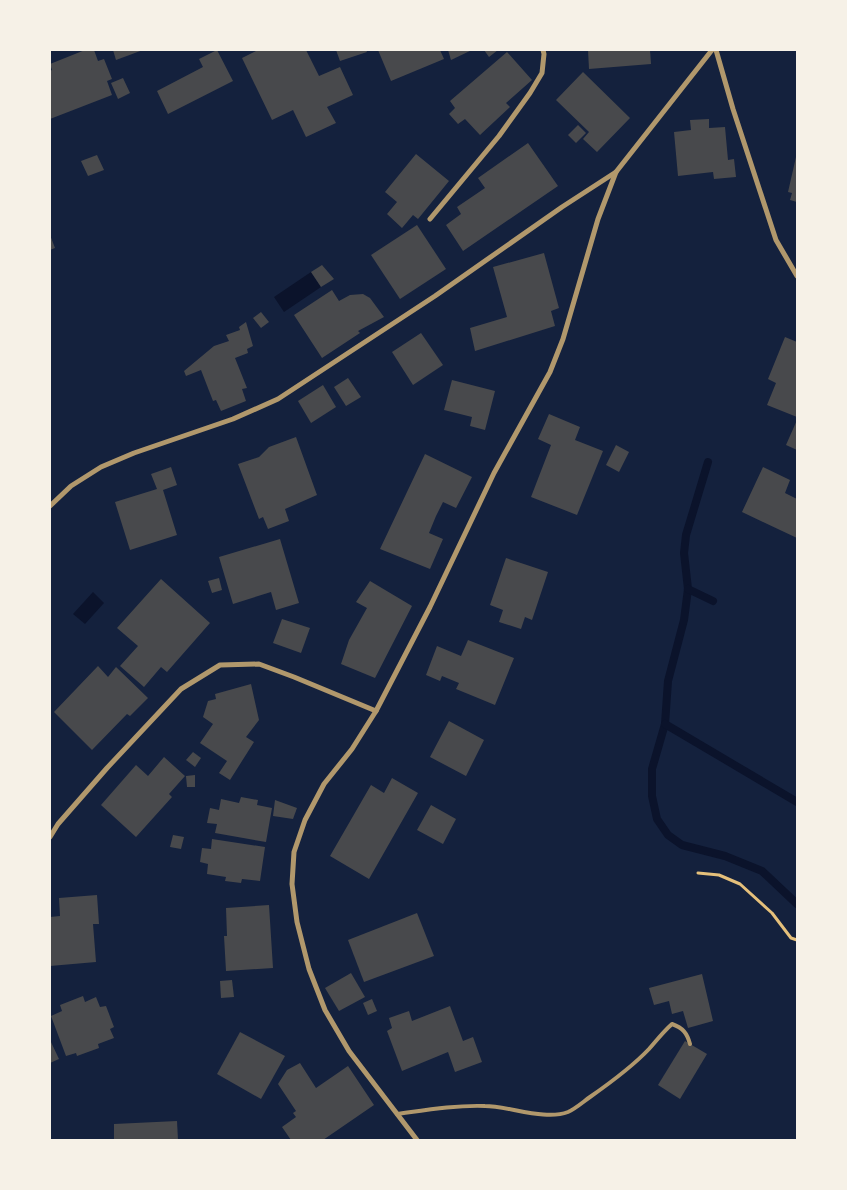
<svg xmlns="http://www.w3.org/2000/svg" width="847" height="1190" viewBox="0 0 847 1190" font-family="Rubik,sans-serif">
<rect width="100%" height="100%" fill="#14213d"/>
<g fill="#0b132b">
<path d="M311,272L321,287L284,312L274,297Z"/>
<path d="M93,592L104,603L85,624L73,614Z"/>
</g>
<g fill="none" stroke-linecap="round" stroke-linejoin="round">
<g stroke="#0b132b" stroke-width="8">
<path d="M708,462L686,535L684,553L688,589L684,620L668,681L665,724L652,769V796L657,819L668,835L682,845L725,856L762,871L797,904"/>
<path d="M688,589L713,601"/>
<path d="M665,724L797,802"/>
</g>
</g>
<g fill="#48494c">
<path d="M85,50H94L98,61L104,59L112,79L107,81L112,95L50,119V71L52,70L50,64Z"/>
<path d="M113,50H143L116,60Z"/>
<path d="M217,50L233,81L168,114L157,91L203,67L199,59Z"/>
<path d="M258,50H306L319,76L340,67L353,95L327,107L336,123L306,137L293,110L272,120L242,58Z"/>
<path d="M336,50H366L367,52L340,61Z"/>
<path d="M378,50H440L444,59L391,81Z"/>
<path d="M448,50H472L451,60Z"/>
<path d="M484,50H498L489,57Z"/>
<path d="M588,50H650L651,64L589,69Z"/>
<path d="M507,52L532,80L506,103L510,107L480,135L465,119L458,124L449,114L455,108L450,101Z"/>
<path d="M583,72L630,118L597,152L583,139L589,132L556,100Z"/>
<path d="M123,78L130,93L118,99L111,83Z"/>
<path d="M709,119V128L725,127L728,160L734,159L736,177L714,179L713,172L678,176L674,132L691,130L690,120Z"/>
<path d="M578,125L586,133L576,143L568,135Z"/>
<path d="M528,143L558,186L463,251L446,225L461,214L457,207L485,188L478,178Z"/>
<path d="M416,154L449,181L418,219L413,215L402,228L387,214L397,202L385,192Z"/>
<path d="M97,155L104,170L88,176L81,161Z"/>
<path d="M796,157H797V202L790,200L792,193L788,192Z"/>
<path d="M417,225L446,269L400,299L371,255Z"/>
<path d="M50,235L55,248L50,250Z"/>
<path d="M544,253L559,308L551,311L555,326L475,351L470,328L507,317L493,267Z"/>
<path d="M322,265L334,279L321,287L311,272Z"/>
<path d="M332,290L339,301L350,295L363,294L370,298L384,317L358,331L360,333L322,358L294,315Z"/>
<path d="M261,312L269,322L261,328L253,318Z"/>
<path d="M246,322L253,346L247,349L248,353L235,358L247,388L242,389L246,401L221,411L216,400L213,401L201,370L186,376L184,371L214,346L229,341L226,335L240,330L239,327Z"/>
<path d="M421,333L443,365L413,385L392,352Z"/>
<path d="M785,337L797,342V417L767,405L776,383L768,379Z"/>
<path d="M348,378L361,397L346,406L334,387Z"/>
<path d="M452,380L495,391L485,430L470,426L472,417L444,410Z"/>
<path d="M323,385L336,407L311,423L298,401Z"/>
<path d="M549,414L580,427L575,440L603,451L577,515L531,497L551,445L538,439Z"/>
<path d="M797,420V450L786,445Z"/>
<path d="M296,437L317,495L285,509L289,521L268,529L263,517L259,519L238,464L259,457L269,447Z"/>
<path d="M616,445L629,452L619,472L606,465Z"/>
<path d="M425,454L472,477L456,508L443,502L436,516L429,533L443,539L430,569L380,549Z"/>
<path d="M171,467L177,485L163,490L177,535L130,550L115,502L157,489L151,474Z"/>
<path d="M763,467L790,480L785,493L797,499V538L742,512Z"/>
<path d="M280,539L299,603L276,610L271,592L233,604L219,557Z"/>
<path d="M506,558L548,572L532,620L525,617L521,629L499,622L503,610L490,605Z"/>
<path d="M219,578L222,590L212,593L208,581Z"/>
<path d="M161,579L210,623L167,672L161,667L144,687L120,666L138,646L117,628Z"/>
<path d="M370,581L412,606L375,678L341,664L349,640L367,608L356,602Z"/>
<path d="M282,619L310,628L301,653L273,643Z"/>
<path d="M468,640L514,658L495,705L456,689L459,683L442,676L440,681L426,675L437,646L461,656Z"/>
<path d="M98,666L108,677L116,667L148,698L130,716L127,714L92,750L54,712Z"/>
<path d="M251,684L259,720L246,737L254,742L230,780L219,773L227,761L200,743L213,724L203,717L208,701L216,699L215,694Z"/>
<path d="M449,721L484,740L466,776L430,757Z"/>
<path d="M193,752L201,758L195,767L186,760Z"/>
<path d="M164,757L185,776L169,794L172,797L136,837L101,805L136,765L148,776Z"/>
<path d="M195,775V787H187L186,776Z"/>
<path d="M392,778L418,793L369,879L330,856L371,785L384,793Z"/>
<path d="M241,797L258,800L257,805L272,808L266,842L215,833L217,824L207,823L210,808L219,810L221,799L239,803Z"/>
<path d="M275,800L297,808L293,819L273,816Z"/>
<path d="M431,805L456,819L443,844L417,830Z"/>
<path d="M173,835L184,837L181,849L170,847Z"/>
<path d="M212,839L265,847L260,881L242,879L241,883L225,881L226,877L207,874L208,864L200,862L202,848L211,849Z"/>
<path d="M97,895L99,924H93L96,962L50,966V917L60,916L59,898Z"/>
<path d="M269,905L273,968L226,971L224,936H227L226,908Z"/>
<path d="M417,913L434,956L364,982L348,940Z"/>
<path d="M351,973L365,997L339,1011L325,988Z"/>
<path d="M702,974L713,1021L688,1028L683,1011L672,1014L669,1001L654,1005L649,988Z"/>
<path d="M232,980L234,997L221,998L220,981Z"/>
<path d="M83,996L85,1002L96,997L100,1007L106,1006L114,1027L110,1029L114,1038L98,1044L99,1048L77,1056L76,1053L66,1056L51,1016L62,1011L60,1005Z"/>
<path d="M372,999L377,1011L368,1015L363,1003Z"/>
<path d="M450,1006L463,1041L473,1037L482,1062L455,1072L448,1052L402,1071L387,1031L392,1028L389,1018L409,1011L412,1021Z"/>
<path d="M240,1032L285,1056L261,1099L217,1074Z"/>
<path d="M50,1040L59,1059L50,1063Z"/>
<path d="M685,1041L707,1054L680,1099L658,1085Z"/>
<path d="M300,1063L316,1088L348,1066L374,1105L323,1140H291L282,1127L296,1117L293,1113L296,1111L278,1084L287,1070Z"/>
<path d="M177,1121L178,1140H114V1124Z"/>
</g>
<g fill="none" stroke-linecap="round" stroke-linejoin="round">
<path stroke="#e5c07b" stroke-width="3" d="M698,873L719,875L740,884L772,913L791,938L797,940"/>
<path stroke="#b1986c" stroke-width="4" d="M397,1114C426,1110 455,1105 485,1106C509,1106 545,1121 568,1112C575,1109 583,1102 590,1097C610,1083 632,1067 649,1049C657,1040 663,1032 672,1024C683,1028 687,1033 690,1044"/>
<g stroke="#b1986c" stroke-width="5">
<path d="M716,50L733,109L776,240L797,276"/>
<path d="M430,219L499,136L530,93L542,73L544,54L543,50"/>
<path d="M50,506L71,486L101,467L134,453L233,419L278,399L435,296L562,207L616,172"/>
<path d="M50,837L58,824L107,768L181,689L220,665L259,664L294,677L376,711"/>
<path d="M417,1140L349,1051L325,1010L309,969L297,922L292,884L294,852L305,820L324,784L352,749L376,711L430,607L494,473L550,372L563,339L598,219L616,172L712,50"/>
</g>
</g>
<rect width="847" height="1190" fill="none" stroke="#f6f1e7" stroke-width="102"/>
</svg>
